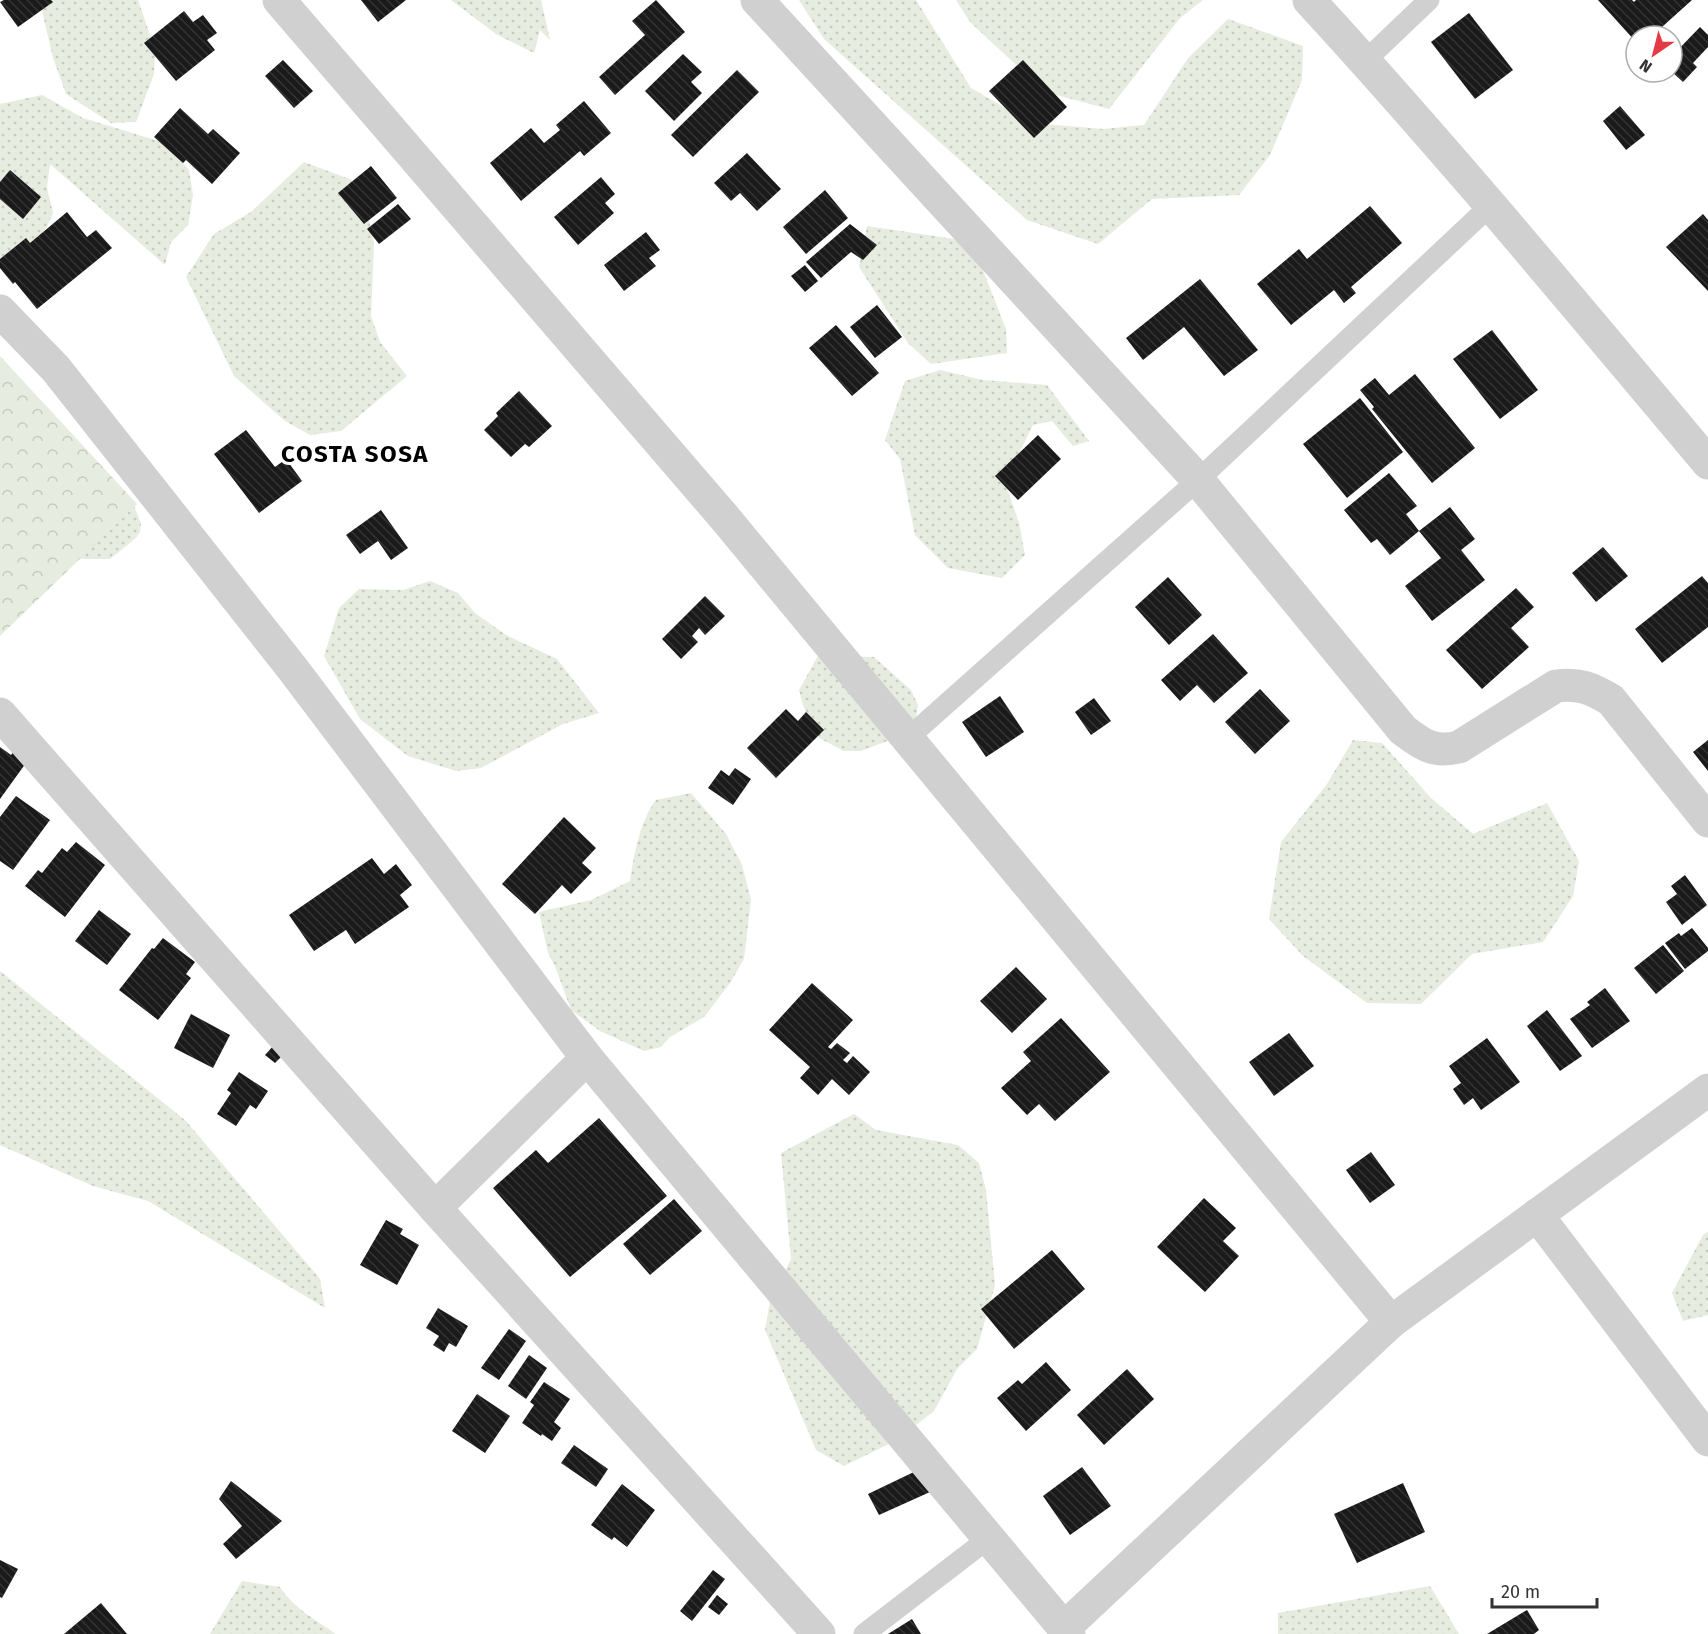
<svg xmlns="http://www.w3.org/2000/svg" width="1708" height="1634" viewBox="0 0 1708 1634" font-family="'Fira Sans',sans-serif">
<defs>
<pattern id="grass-dots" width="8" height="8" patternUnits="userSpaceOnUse" patternTransform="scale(1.5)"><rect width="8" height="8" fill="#e6ecdf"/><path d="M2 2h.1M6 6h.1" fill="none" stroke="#c6cbc0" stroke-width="1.8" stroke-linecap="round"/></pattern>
<pattern id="park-crowns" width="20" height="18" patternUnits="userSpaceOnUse" patternTransform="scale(1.5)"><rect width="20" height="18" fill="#e6ecdf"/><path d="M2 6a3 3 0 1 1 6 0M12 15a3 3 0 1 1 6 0" fill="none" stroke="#c6cbc0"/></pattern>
<pattern id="building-back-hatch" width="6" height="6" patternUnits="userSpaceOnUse" patternTransform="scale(1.5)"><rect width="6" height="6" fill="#1a1a1a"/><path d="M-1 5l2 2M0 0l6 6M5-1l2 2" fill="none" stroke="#333"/></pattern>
</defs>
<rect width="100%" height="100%" fill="#fff"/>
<g fill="url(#grass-dots)">
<path d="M37,0H138L155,50L154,74L136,122L111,123L66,94L53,58L41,6Z"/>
<path d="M451,0H541L550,40L540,30L534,53L496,34Z"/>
<path d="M799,0H916L971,88L1031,123L1103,129L1144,125L1188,58L1228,19L1303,46L1302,80L1270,155L1239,195L1152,199L1098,244L1027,220L824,39Z"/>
<path d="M956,0H1203L1180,18L1109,109L1045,92L970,22Z"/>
<path d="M42,95L83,118L165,143L189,170L193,195L188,225L171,242L165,265L50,164L47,188L53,213L47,227L28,249L0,261V104Z"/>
<path d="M304,162L352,180L368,214L374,243L371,316L380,342L407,376L341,431L310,435L285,421L234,376L186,277L214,234L251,212Z"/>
<path d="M867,226L961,240L975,250L1006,329L1007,353L931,364L908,343L859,267Z"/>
<path d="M940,370L983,380L1047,385L1089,441L1073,446L1052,421L1033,425L1014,463L1008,491L1019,523L1025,555L1002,578L948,568L915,535L900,459L885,440L905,381Z"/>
<path d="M132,500L141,524L140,532L136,538L110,559H83L48,537Z"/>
<path d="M430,581L458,593L475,613L506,635L557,659L599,713L563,724L481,768L456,771L408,756L360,719L324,656L339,608L359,589L403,590Z"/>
<path d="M818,656L874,657L911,690L918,705L914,731L861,751H844L819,738L803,705L799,690Z"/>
<path d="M1353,740L1382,743L1431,798L1473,834L1547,803L1579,861L1573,896L1543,942L1472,954L1421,1004L1367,1003L1303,956L1269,919L1281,842L1327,784Z"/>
<path d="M691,793L726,834L742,865L751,899L744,959L730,983L704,1017L670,1037L661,1047L644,1051L600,1031L571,1010L555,966L548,953L539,912L591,900L630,881C634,854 640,821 656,800Z"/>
<path d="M0,971L186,1121L320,1279L325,1308L148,1201L93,1186L0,1145Z"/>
<path d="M854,1114L876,1130L958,1145L979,1163L986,1190L995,1285L977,1349L957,1369L934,1411L897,1440L844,1466L816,1450L765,1330L770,1301L791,1259L781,1153Z"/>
<path d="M1708,1232V1315L1683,1321L1672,1293L1703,1235Z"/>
<path d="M242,1581L280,1587C293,1608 316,1620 336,1634H210Z"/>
<path d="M1430,1586L1459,1634H1278V1613Z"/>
</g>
<path fill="url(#park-crowns)" d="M0,356L137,504L0,636Z"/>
<g fill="url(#building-back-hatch)">
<path d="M4,0H51L53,2L18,27L0,2Z"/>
<path d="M361,0H406L378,22Z"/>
<path d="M656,0L685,32L615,95L599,77L645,35L632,21Z"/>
<path d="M1598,0H1632L1634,2L1636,0H1692L1652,36H1636V42Z"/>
<path d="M184,11L193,22L203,15L217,33L207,40L215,50L176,81L144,43Z"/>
<path d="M1469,13L1513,70L1475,99L1431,42Z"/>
<path d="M1700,27L1708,35V47L1693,63L1697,67L1683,82L1672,72V56Z"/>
<path d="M683,54L702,72L691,82L702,93L674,121L645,91Z"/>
<path d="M283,60L313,91L294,108L265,76Z"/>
<path d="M1023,60L1067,107L1034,138L989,91Z"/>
<path d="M737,70L759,92L693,157L671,135Z"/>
<path d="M584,101L611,133L584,156L580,151L521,201L490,163L531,128L544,143L560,130L556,125Z"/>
<path d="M1620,106L1645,135L1626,150L1603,121Z"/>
<path d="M180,108L208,134L213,129L240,153L212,184L186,160L183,163L154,137Z"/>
<path d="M747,153L781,189L757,211L740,193L731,201L714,183Z"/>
<path d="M371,166L397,198L364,224L338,193Z"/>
<path d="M10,170L41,197L23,219L0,199V182Z"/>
<path d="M601,177L615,194L605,203L614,213L578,245L554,217Z"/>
<path d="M825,190L848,218L806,254L783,227Z"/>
<path d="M398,204L411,219L379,244L367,229Z"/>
<path d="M1370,206L1402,243L1351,287L1356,293L1344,303L1334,290L1291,325L1257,284L1299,249L1307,259Z"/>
<path d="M67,212L87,237L96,230L112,248L37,309L15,282L13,284L0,268V259L26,238L30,243Z"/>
<path d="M1703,214L1708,220V291L1666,247Z"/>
<path d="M850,224L877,245L863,260L851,252L821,278L806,262Z"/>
<path d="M646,232L660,250L649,258L656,266L624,291L604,265Z"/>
<path d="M805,265L818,281L805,292L791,276Z"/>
<path d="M1200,279L1258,350L1224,376L1184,327L1143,360L1126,338Z"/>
<path d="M877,305L902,337L875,358L850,327Z"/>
<path d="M836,325L879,373L852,396L809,348Z"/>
<path d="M1492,330L1538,390L1500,419L1453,359Z"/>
<path d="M1415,374L1475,448L1432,483L1372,409L1374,407L1360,390L1375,378L1389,395Z"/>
<path d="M519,391L552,426L529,447L525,444L511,457L484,430L498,416L496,413Z"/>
<path d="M1360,398L1403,452L1347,498L1303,444Z"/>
<path d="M246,430L275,467L286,459L302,481L259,513L214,454Z"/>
<path d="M1038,435L1061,459L1018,500L995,476Z"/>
<path d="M1389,473L1417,506L1406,514L1419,531L1390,555L1377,539L1371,543L1344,510Z"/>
<path d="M1450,507L1475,539L1461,550L1485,580L1432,621L1405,586L1441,558L1419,531Z"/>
<path d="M381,510L408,548L391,560L378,541L360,554L346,535Z"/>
<path d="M1603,547L1628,576L1596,602L1572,573Z"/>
<path d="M1702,576L1708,583V627L1662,663L1635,629Z"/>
<path d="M1168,577L1202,615L1169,645L1135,607Z"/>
<path d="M1516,588L1534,607L1511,628L1529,647L1482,689L1446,650Z"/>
<path d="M705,596L725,616L705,635L699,628L692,636L698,642L681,659L662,639Z"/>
<path d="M1213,634L1248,673L1214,703L1197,685L1180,701L1161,680Z"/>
<path d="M1260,689L1290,721L1255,754L1225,722Z"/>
<path d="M1000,696L1024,732L986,757L962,722Z"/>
<path d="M1094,698L1111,721L1091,735L1075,712Z"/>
<path d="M786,709L798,721L806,712L824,730L776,778L747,748Z"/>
<path d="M1708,740V771L1693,752Z"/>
<path d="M18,746L31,756L0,799V747L11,755Z"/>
<path d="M735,768L751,779L733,805L708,788L721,770L729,776Z"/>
<path d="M16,796L50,820L13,870L0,861V817Z"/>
<path d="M564,817L596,848L582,863L592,872L571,894L562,885L535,914L502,884Z"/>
<path d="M76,842L105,865L65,917L25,886L38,870L42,873L62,848L67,852Z"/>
<path d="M372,858L384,874L396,864L412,885L400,895L409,907L355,944L346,930L314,951L289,915Z"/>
<path d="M1685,875L1707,905L1682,925L1666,902L1677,894L1671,886Z"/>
<path d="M99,910L131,934L107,965L75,941Z"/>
<path d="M1692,928L1708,948V951L1685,969L1665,943L1679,933L1681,936Z"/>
<path d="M163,938L195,962L186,974L191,978L158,1020L119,990L152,948L154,949Z"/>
<path d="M1663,945L1684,971L1656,994L1634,968Z"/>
<path d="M1016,967L1047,999L1012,1033L980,1001Z"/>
<path d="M812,983L853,1020L828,1047L831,1049L837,1043L850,1053L843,1060L847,1063L853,1056L870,1072L849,1095L832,1079L818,1095L800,1078L810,1067L769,1030Z"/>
<path d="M1605,988L1630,1021L1592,1048L1570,1019L1590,1005L1587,1002Z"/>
<path d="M1547,1010L1582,1056L1560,1071L1527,1026Z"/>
<path d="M191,1014L230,1035L213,1068L174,1048Z"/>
<path d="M1061,1018L1110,1072L1055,1121L1039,1104L1027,1115L1001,1088L1031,1061L1023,1052Z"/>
<path d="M1289,1033L1314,1066L1274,1096L1249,1062Z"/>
<path d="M1487,1038L1520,1082L1481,1110L1473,1098L1464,1105L1453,1089L1461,1083L1449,1066Z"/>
<path d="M275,1044L285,1053L275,1063L265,1055Z"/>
<path d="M239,1072L268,1091L256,1109L250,1105L236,1126L217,1114L231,1093L227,1090Z"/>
<path d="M599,1118L667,1196L570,1277L493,1188L536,1150L548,1163Z"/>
<path d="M1371,1152L1395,1185L1370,1203L1346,1170Z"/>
<path d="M1204,1198L1236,1228L1223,1241L1239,1256L1205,1292L1157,1247Z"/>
<path d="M674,1199L702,1231L650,1275L623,1244Z"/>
<path d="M386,1220L403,1229L400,1234L419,1245L397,1285L360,1265Z"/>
<path d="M1052,1250L1085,1289L1014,1349L981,1309Z"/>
<path d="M438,1308L468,1326L456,1347L449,1343L444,1352L433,1345L439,1336L426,1328Z"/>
<path d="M509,1329L526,1341L499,1380L481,1368Z"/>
<path d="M529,1355L547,1368L526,1399L508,1386Z"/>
<path d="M1046,1362L1071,1390L1026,1431L997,1398L1018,1380L1022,1384Z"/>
<path d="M1127,1369L1154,1399L1104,1445L1077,1415Z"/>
<path d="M544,1382L570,1399L554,1422L561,1428L552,1441L542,1434L541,1436L522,1423L534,1405L530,1402Z"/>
<path d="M477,1394L510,1416L485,1453L452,1431Z"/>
<path d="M574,1445L608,1469L596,1487L561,1463Z"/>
<path d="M1082,1467L1111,1506L1070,1535L1043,1496Z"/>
<path d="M918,1470L930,1492L879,1515L868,1494Z"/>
<path d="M231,1481L282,1521L236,1559L223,1544L242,1526L219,1499Z"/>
<path d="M1403,1483L1425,1532L1357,1563L1334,1514Z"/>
<path d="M622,1484L655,1510L627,1547L614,1537L612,1540L591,1525Z"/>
<path d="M0,1560L18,1569L2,1598L0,1597Z"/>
<path d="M713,1570L725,1579L692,1621L680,1611Z"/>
<path d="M717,1595L728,1604L719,1615L708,1607Z"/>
<path d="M101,1603L127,1634H64Z"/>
<path d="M1527,1610L1539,1630L1534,1634H1487Z"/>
<path d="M912,1619L921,1634H888Z"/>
</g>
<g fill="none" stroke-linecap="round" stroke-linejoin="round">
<g stroke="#d0d0d0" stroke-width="21">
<path d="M1365,61L1429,0"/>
<path d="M908,738L1198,480L1491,205"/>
<path d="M864,1634L989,1538"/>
</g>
<g stroke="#d0d0d0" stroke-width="33">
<path d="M279,0L724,517L1391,1322"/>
<path d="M757,0L1198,480L1403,730C1423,745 1433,753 1459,747L1556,686C1579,683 1591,688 1611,700L1708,821"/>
<path d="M1309,0C1447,150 1577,307 1708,463"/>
<path d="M0,311L56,369L292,668L587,1058L1069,1634"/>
<path d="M0,714L435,1208L819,1634"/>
<path d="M435,1208L587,1058"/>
<path d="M1537,1215L1708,1440"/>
<path d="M1064,1628L1391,1322L1708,1090"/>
</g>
</g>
<g text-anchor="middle" stroke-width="6" stroke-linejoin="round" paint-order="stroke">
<g font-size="24" font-weight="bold" letter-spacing="1.5" fill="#000" stroke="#fff">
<text x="355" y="462">COSTA SOSA</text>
</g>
</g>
<g transform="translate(1654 54) rotate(215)"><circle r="28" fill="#ffffff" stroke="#adadad" stroke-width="1.5"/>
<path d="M0-4.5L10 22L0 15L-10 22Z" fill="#e63946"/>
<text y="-9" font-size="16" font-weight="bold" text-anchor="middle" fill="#333333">N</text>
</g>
<path d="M1492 1598v9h105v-9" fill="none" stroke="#333333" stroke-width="3"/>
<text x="1501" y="1598" font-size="18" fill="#333333" stroke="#ffffff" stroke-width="4.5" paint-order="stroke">20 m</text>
</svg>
